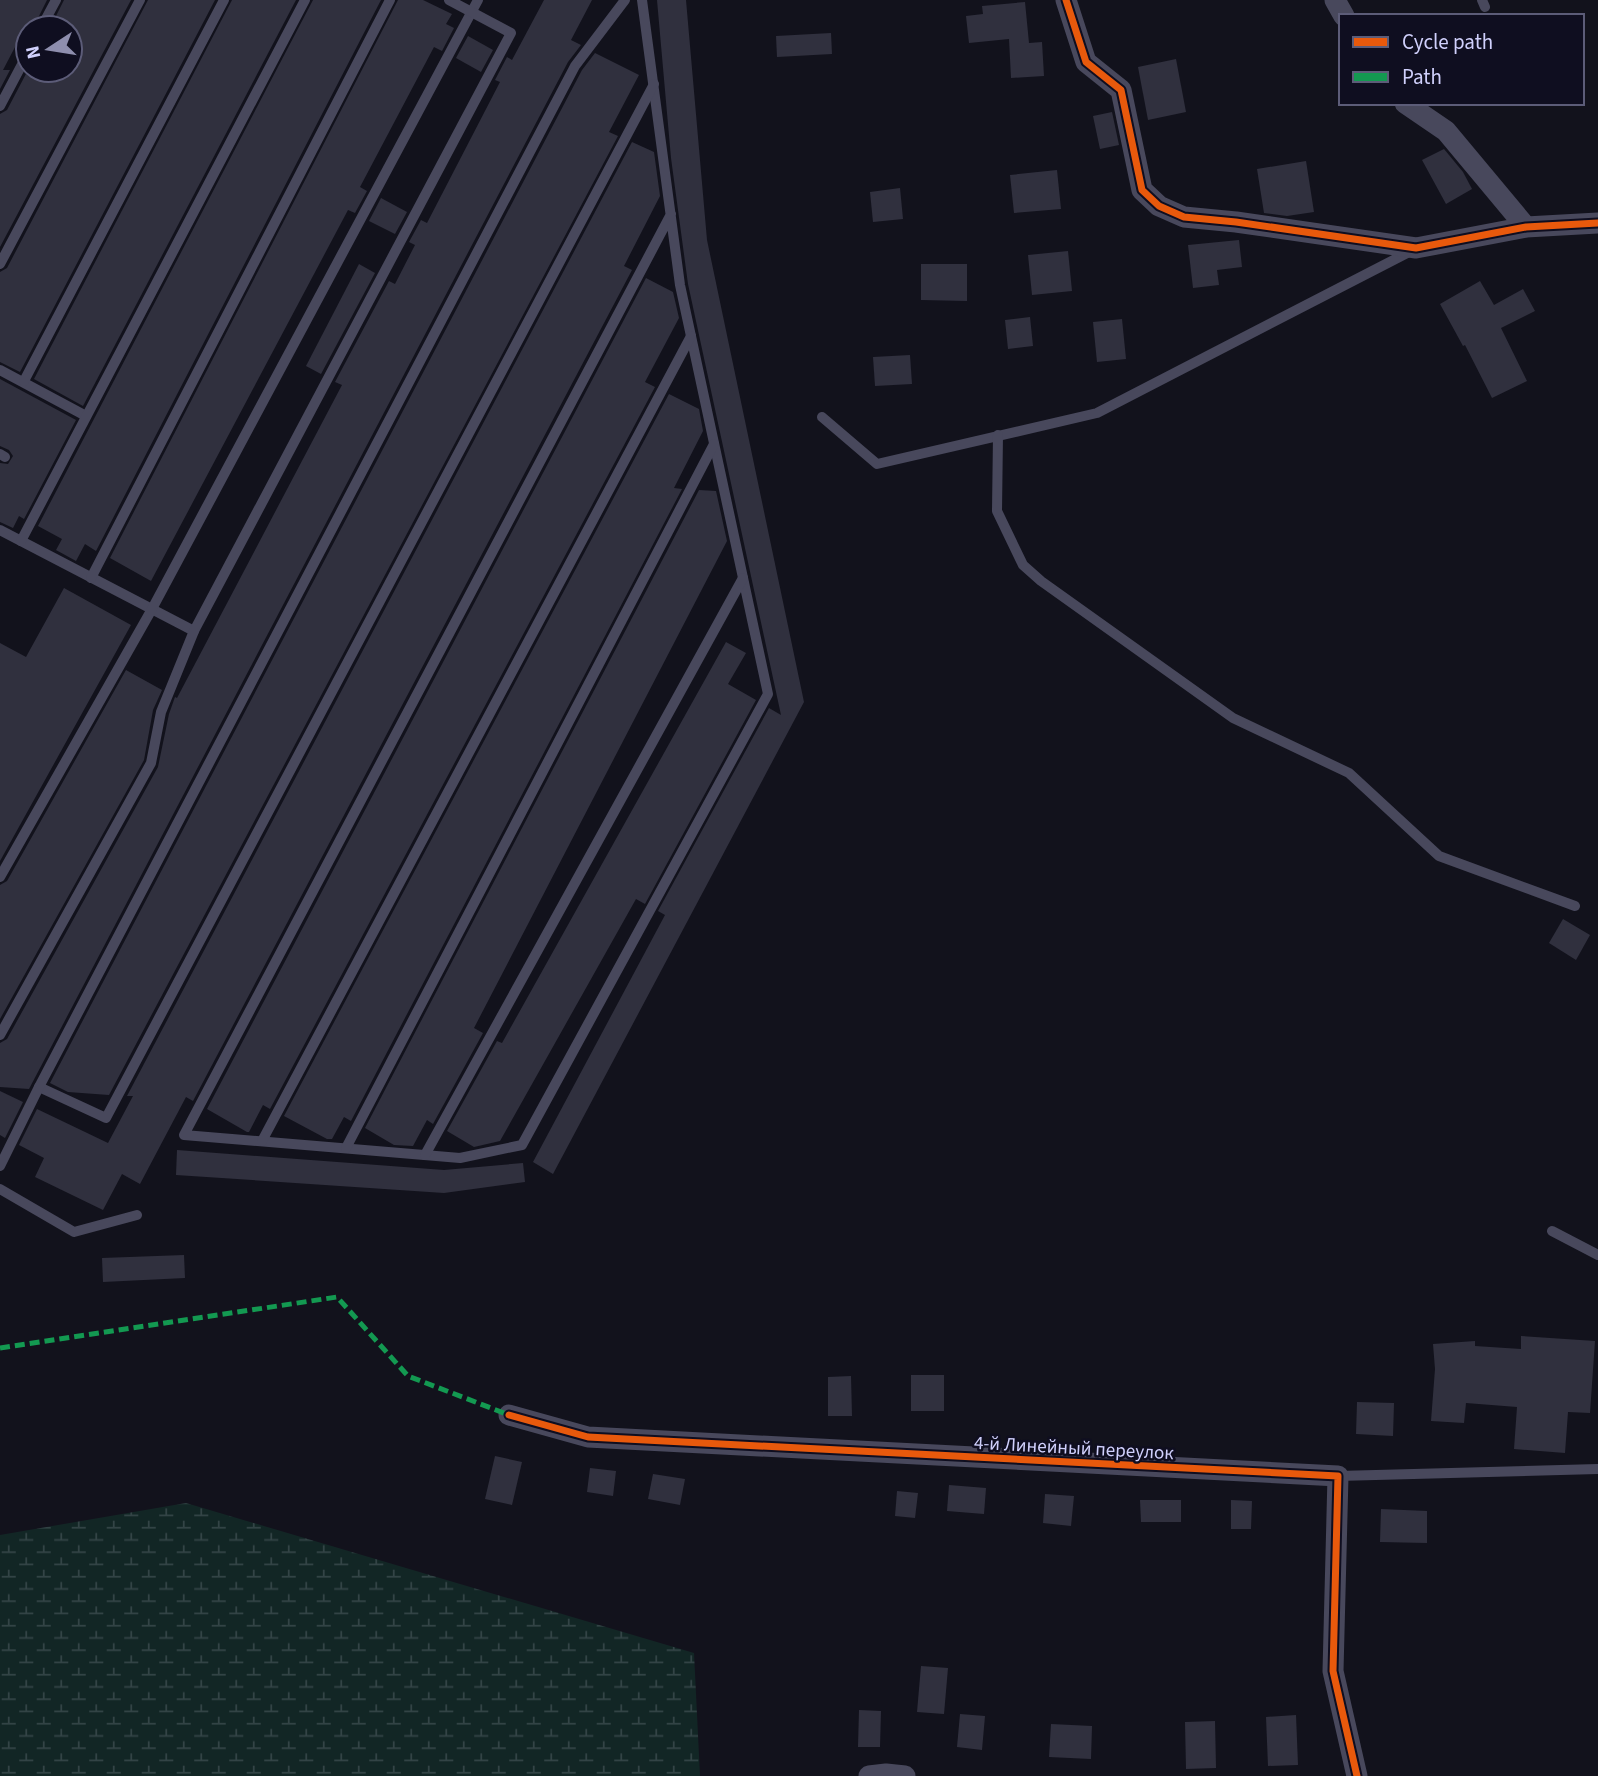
<svg xmlns="http://www.w3.org/2000/svg" width="1598" height="1776" viewBox="0 0 1598 1776" font-family="'Source Sans 3',sans-serif">
<defs>
<pattern id="wetland-marsh" width="20" height="14" patternUnits="userSpaceOnUse" patternTransform="scale(1.75)"><rect width="20" height="14" fill="#122625"/><path d="M1 5h8M5 5V1M11 12h8M15 12V8" fill="none" stroke="#334446"/></pattern>
</defs>
<rect width="100%" height="100%" fill="#12121c"/>
<path fill="url(#wetland-marsh)" d="M186,1503L694,1653L700,1776H0V1535Z"/>
<g fill="#30303e">
<path d="M0,0H47L33,28H25L3,70H10L0,89Z"/>
<path d="M64,0H131L0,247V114L7,110L28,70H70V28H50Z"/>
<path d="M148,0H215L20,372L0,362V272L7,268Z"/>
<path d="M232,0H296L83,406L34,379Z"/>
<path d="M313,0H381L96,551L85,544L76,561L56,550L62,539L38,526Z"/>
<path d="M398,0H423L452,14L446,24L454,28L442,51L434,47L360,187L367,191L355,213L348,210L151,581L110,558Z"/>
<path d="M544,0H592L571,40L581,45L568,62L29,1089L0,1087V1043L7,1039L158,767L169,714L175,697L177,698L342,385L335,382L389,281L395,284L415,245L409,242L421,220L427,223L500,82L495,80L507,57L512,60Z"/>
<path d="M657,0H686L707,240L804,702L553,1174L533,1162L665,915L658,911L769,708L781,715L688,284L671,158Z"/>
<path d="M1025,2L1029,43L1042,42L1044,76L1011,78L1009,39L969,43L966,16L983,14L982,6Z"/>
<path d="M831,33L832,54L777,57L776,36Z"/>
<path d="M468,36L493,50L481,72L456,58Z"/>
<path d="M595,53L639,75L609,132L618,136L109,1095L68,1092L50,1083L582,70Z"/>
<path d="M1176,59L1186,112L1148,120L1138,67Z"/>
<path d="M1112,112L1119,145L1100,149L1093,116Z"/>
<path d="M632,142L654,152L660,196L624,266L632,270L193,1101L186,1097L140,1184L122,1174L103,1210L35,1177L44,1158L19,1145L37,1109L108,1143L133,1096H127Z"/>
<path d="M1444,149L1463,172L1472,189L1446,204L1422,160Z"/>
<path d="M1306,161L1314,212L1287,216L1264,213L1257,169Z"/>
<path d="M1057,170L1061,209L1014,213L1010,175Z"/>
<path d="M900,188L903,219L873,222L870,192Z"/>
<path d="M381,198L407,212L395,234L369,221Z"/>
<path d="M1239,240L1242,267L1217,270L1219,285L1193,288L1188,245Z"/>
<path d="M1068,251L1072,291L1032,295L1028,255Z"/>
<path d="M359,264L375,273L321,374L306,366Z"/>
<path d="M921,264H967V301L921,300Z"/>
<path d="M646,278L673,292L679,318L645,382L655,387L270,1109L263,1105L249,1132H247L207,1109Z"/>
<path d="M1480,281L1494,305L1523,289L1535,311L1501,328L1527,381L1492,398L1465,345L1463,346L1440,304Z"/>
<path d="M1030,317L1033,346L1008,349L1005,320Z"/>
<path d="M1122,319L1126,359L1097,362L1093,322Z"/>
<path d="M910,355L912,384L875,386L873,357Z"/>
<path d="M0,379L76,420L24,519L19,516L13,528L0,522V463L8,464L13,456L9,450L0,446Z"/>
<path d="M669,394L699,409L703,431L674,488L682,489L351,1121L344,1117L332,1139H327L284,1116Z"/>
<path d="M699,490L716,491L727,541L474,1028L483,1033L433,1124L427,1120L413,1146L394,1145L365,1128Z"/>
<path d="M64,588L131,625L0,861V643L26,657Z"/>
<path d="M726,642L746,653L728,684L756,700L645,904L636,899L500,1141L474,1147L447,1131L497,1041L502,1043Z"/>
<path d="M126,670L162,690L153,710L144,760L0,1019V885L7,881Z"/>
<path d="M1563,919L1590,935L1576,960L1549,943Z"/>
<path d="M0,1091L23,1102L5,1138L0,1135Z"/>
<path d="M177,1150L444,1170L523,1163L525,1182L444,1193L176,1175Z"/>
<path d="M184,1255L185,1278L103,1282L102,1258Z"/>
<path d="M1521,1336L1595,1341L1590,1413L1568,1412L1565,1453L1514,1449L1517,1407L1466,1403L1464,1423L1431,1421L1435,1369L1433,1344L1475,1341V1346L1521,1349Z"/>
<rect x="911" y="1375" width="33" height="36"/>
<path d="M851,1376L852,1416H828V1377Z"/>
<path d="M1357,1402L1394,1403L1393,1436L1356,1434Z"/>
<path d="M495,1456L522,1462L512,1505L485,1499Z"/>
<path d="M590,1468L616,1471L613,1496L587,1492Z"/>
<path d="M653,1474L685,1479L680,1505L648,1499Z"/>
<path d="M949,1485L986,1488L984,1514L947,1511Z"/>
<path d="M897,1491L918,1493L915,1518L895,1516Z"/>
<path d="M1045,1494L1074,1496L1071,1526L1043,1523Z"/>
<path d="M1140,1500H1181V1522H1141Z"/>
<path d="M1231,1500L1252,1501L1251,1529H1231Z"/>
<path d="M1381,1509L1427,1511V1543L1380,1542Z"/>
<path d="M921,1666L948,1668L944,1714L917,1712Z"/>
<path d="M859,1710L881,1711L880,1747H858Z"/>
<path d="M960,1714L985,1716L982,1750L957,1747Z"/>
<path d="M1296,1715L1298,1765L1268,1766L1266,1717Z"/>
<path d="M1215,1721L1216,1768L1186,1769L1185,1722Z"/>
<path d="M1051,1724L1092,1726L1091,1759L1049,1757Z"/>
</g>
<g fill="none" stroke-linecap="round" stroke-linejoin="round">
<g stroke="#48485c" stroke-width="10">
<path d="M642,0L680,285L768,694L522,1145L460,1158L184,1135L671,214"/>
<path d="M1482,0L1485,7"/>
<path d="M41,28L56,0"/>
<path d="M0,106L28,53"/>
<path d="M0,264L140,0"/>
<path d="M0,370L86,416"/>
<path d="M24,381L224,0"/>
<path d="M822,417L877,464L1097,413L1411,251"/>
<path d="M998,435L997,511L1023,565L1041,581L1233,718L1349,773L1439,856L1575,906"/>
<path d="M0,454L5,457"/>
<path d="M0,530L194,631"/>
<path d="M21,541L305,0"/>
<path d="M91,578L390,0"/>
<path d="M0,877L152,609L478,0"/>
<path d="M0,1035L151,763L161,712L194,631L511,33L449,0"/>
<path d="M39,1087L106,1118L654,84"/>
<path d="M262,1141L691,336"/>
<path d="M346,1148L714,444"/>
<path d="M425,1155L743,578"/>
<path d="M0,1166L39,1087L575,66L625,0"/>
<path d="M0,1189L74,1232L137,1215"/>
<path d="M1552,1231L1598,1255"/>
<path d="M1338,1476L1598,1469"/>
</g>
<g stroke="#48485c" stroke-width="21">
<path d="M1066,0L1086,62L1121,90L1142,190L1159,206L1184,217L1236,222L1416,248L1526,227L1598,223"/>
<path d="M1335,0L1344,16"/>
<path d="M1405,103L1446,131L1526,227"/>
<path d="M509,1415L588,1437L1338,1476L1333,1671L1357,1776"/>
<path d="M869,1776L886,1774L905,1776"/>
</g>
<path stroke="#139951" stroke-width="5" stroke-dasharray="10 5" stroke-linecap="butt" d="M0,1348L337,1297L408,1376L509,1415"/>
<g stroke="#0f0e20" stroke-width="11">
<g id="cycleway">
<path d="M1066,0L1086,62L1121,90L1142,190L1159,206L1184,217L1236,222L1416,248L1526,227L1598,223"/>
<path d="M509,1415L588,1437L1338,1476L1333,1671L1357,1776"/>
</g>
</g>
<use href="#cycleway" stroke="#e8590c" stroke-width="7"/>
</g>
<g text-anchor="middle" stroke-width="5" stroke-linejoin="round" paint-order="stroke">
<g font-size="19" fill="#d0d0fc" stroke="#0f0e20">
<text transform="translate(1074 1447) rotate(3)" y="7">4-й Линейный переулок</text>
</g>
</g>
<rect x="1339" y="14" width="245" height="91" fill="#0f0e20" stroke="#5c5c78" stroke-width="2"/>
<rect x="1353" y="37" width="35" height="10" fill="#e8590c" stroke="#5c5c78" stroke-width="2"/>
<text x="1402" y="49" font-size="21" fill="#d0d0fc">Cycle path</text>
<rect x="1353" y="72" width="35" height="10" fill="#139951" stroke="#5c5c78" stroke-width="2"/>
<text x="1402" y="84" font-size="21" fill="#d0d0fc">Path</text>
<g transform="translate(49 49) rotate(258)"><circle r="33" fill="#0f0e20" stroke="#5c5c78" stroke-width="2"/>
<path d="M0-5L12 26L0 18L-12 26Z" fill="#8e8eae"/>
<text y="-10" font-size="19" font-weight="bold" text-anchor="middle" fill="#d0d0fc">N</text>
</g>
</svg>
